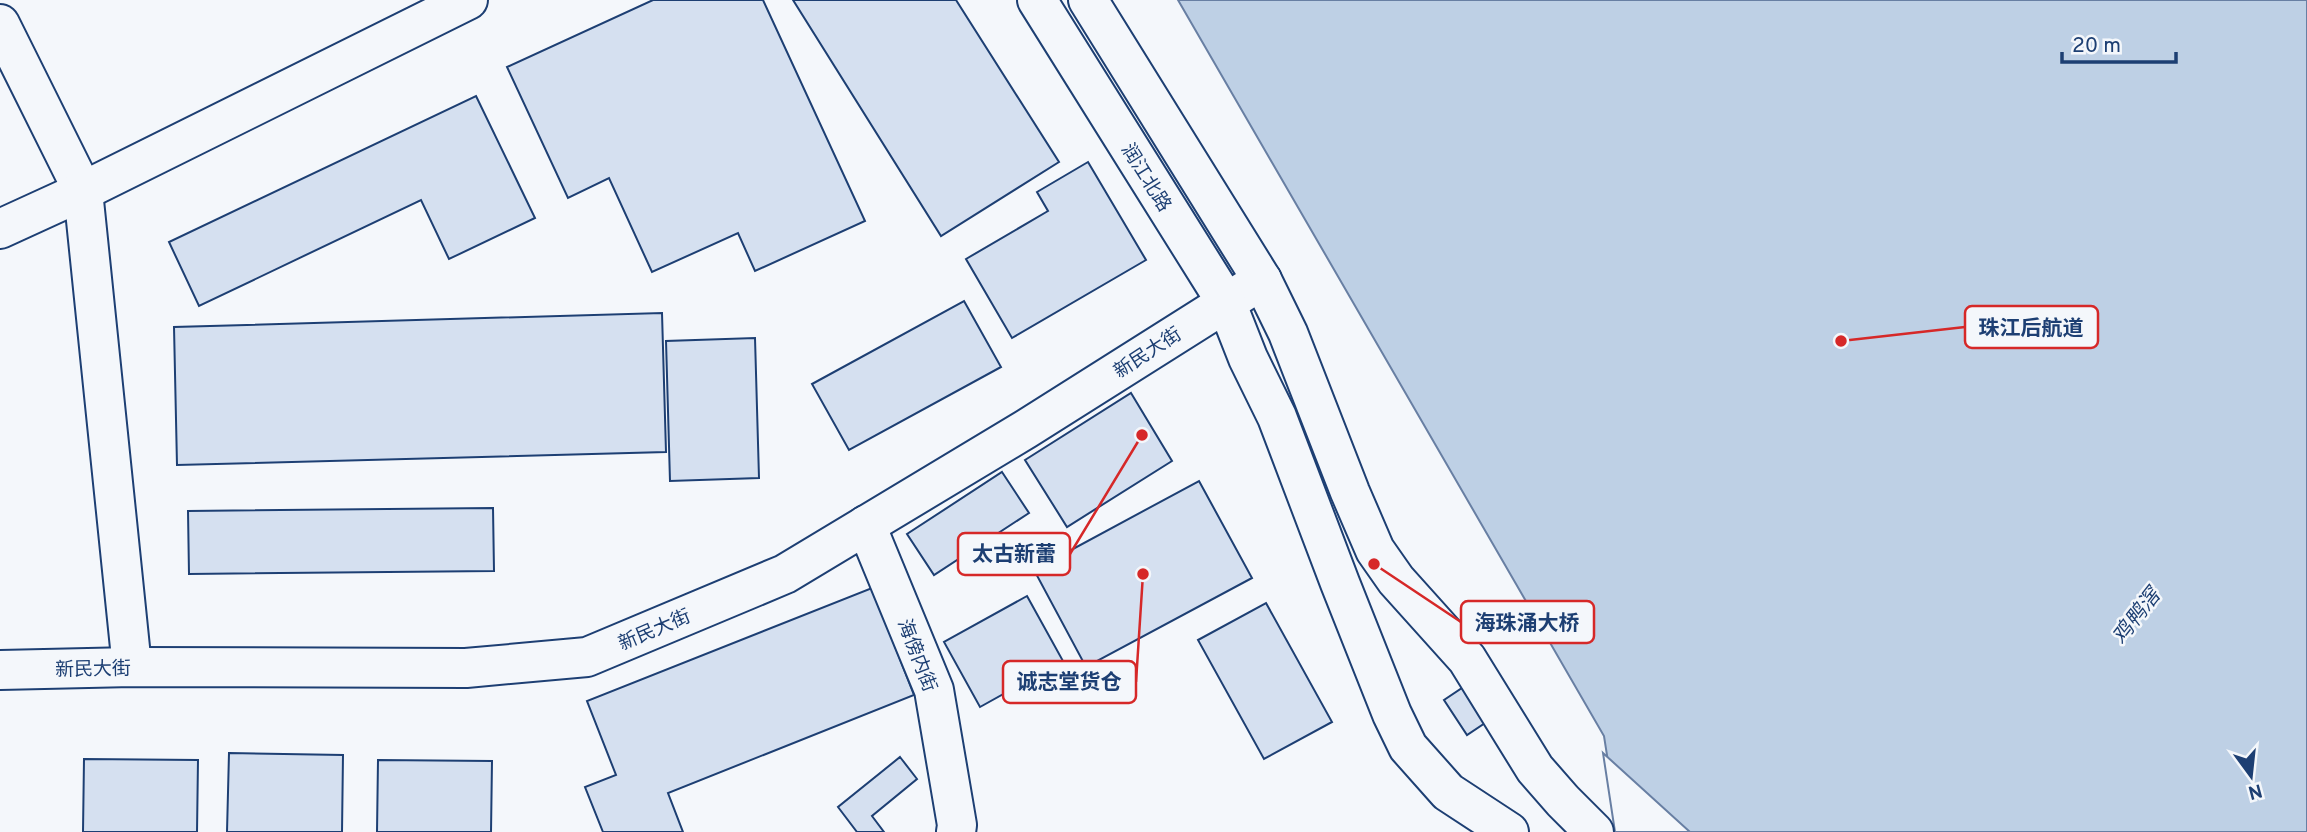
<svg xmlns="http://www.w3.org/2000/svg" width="2307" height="832" viewBox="0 0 2307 832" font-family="Overpass,'Noto Sans SC',sans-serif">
<rect width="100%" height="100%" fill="#f4f7fb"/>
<path fill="#bed0e5" stroke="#687fa3" stroke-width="2" d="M1178,0H2307V832H1619L1604,736Z"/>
<path fill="#f4f7fb" stroke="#687fa3" stroke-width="2" d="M1603,753L1690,832H1615Z"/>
<g fill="#d5e0f0" stroke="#1d3f73" stroke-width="2">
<path d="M653,0H763L865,221L755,271L738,233L652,272L609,178L568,198L507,67Z"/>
<path d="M793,0H956L1059,162L941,236Z"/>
<path d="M476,96L535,218L449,259L421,200L199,306L169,242Z"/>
<path d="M1088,162L1146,260L1012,338L966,259L1048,211L1037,192Z"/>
<path d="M964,301L1001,367L849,450L812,384Z"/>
<path d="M662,313L666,452L177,465L174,327Z"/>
<path d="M755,338L759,478L670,481L666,341Z"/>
<path d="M1131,393L1172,461L1067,527L1025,460Z"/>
<path d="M1002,472L1029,513L934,575L907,534Z"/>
<path d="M1199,481L1252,578L1086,667L1034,570Z"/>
<path d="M493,508L494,571L189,574L188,511Z"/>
<path d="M872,588L914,695L668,793L683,832H603L585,787L616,775L587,701Z"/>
<path d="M1027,596L1063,661L980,707L944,642Z"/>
<path d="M1266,603L1332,722L1264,759L1198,640Z"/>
<path d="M1468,684L1491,719L1467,735L1444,700Z"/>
<path d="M229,753L343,755L342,832H227Z"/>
<path d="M900,757L917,779L872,816L884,832H857L838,807Z"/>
<path d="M84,759L198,760L197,832H83Z"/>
<path d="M378,760L492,761L491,832H377Z"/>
</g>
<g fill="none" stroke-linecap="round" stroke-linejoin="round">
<g stroke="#1d3f73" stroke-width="42">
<g id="minor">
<path d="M0,24L83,191L132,667"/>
<path d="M0,229L83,191L468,0"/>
<path d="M866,525L934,690L957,825L956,832"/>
<path d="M0,670L132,667L466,668L587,657L785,574L1026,429L1262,280"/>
</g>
</g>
<g stroke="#1d3f73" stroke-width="42">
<g id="major">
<path d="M1037,0L1226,302L1248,358L1277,417L1340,583L1392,714L1408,747L1448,792L1509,832"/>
<path d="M1088,0L1262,280L1288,333L1350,492L1375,550L1396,580L1467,659L1535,769L1563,801L1594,832"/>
</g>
</g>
<use href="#minor" stroke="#f4f7fb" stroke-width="38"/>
<use href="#major" stroke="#f4f7fb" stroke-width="38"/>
</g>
<g text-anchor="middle" stroke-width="5" stroke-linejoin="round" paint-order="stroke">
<g font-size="19" fill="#1d3f73" stroke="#f4f7fb">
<text transform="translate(1147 177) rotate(58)" y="7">润江北路</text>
<text transform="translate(1147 352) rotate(-33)" y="7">新民大街</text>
<text transform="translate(654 629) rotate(-23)" y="7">新民大街</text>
<text transform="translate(918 655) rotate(69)" y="7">海傍内街</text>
<text transform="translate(93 668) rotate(-1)" y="7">新民大街</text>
</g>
<g font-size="21" font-style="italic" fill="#1d3f73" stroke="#f4f7fb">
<text transform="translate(2136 616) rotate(-52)" y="7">鸡鸭滘</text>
</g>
</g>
<path fill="none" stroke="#d62828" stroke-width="2.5" d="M1841 341L1965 327M1142 435L1070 554M1374 564L1461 622M1143 574L1136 682"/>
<g fill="#d62828" stroke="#f4f7fb" stroke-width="2.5">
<circle cx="1841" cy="341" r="7"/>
<circle cx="1142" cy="435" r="7"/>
<circle cx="1374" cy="564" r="7"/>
<circle cx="1143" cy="574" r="7"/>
</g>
<g fill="#f4f7fb" stroke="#d62828" stroke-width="2.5">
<rect x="1965" y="306" width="133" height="42" rx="7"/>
<rect x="958" y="533" width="112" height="42" rx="7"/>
<rect x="1461" y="601" width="133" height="42" rx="7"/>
<rect x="1003" y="661" width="133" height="42" rx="7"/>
</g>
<g font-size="21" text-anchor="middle" font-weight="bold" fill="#1d3f73">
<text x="2031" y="335">珠江后航道</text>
<text x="1014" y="561">太古新蕾</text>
<text x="1527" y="630">海珠涌大桥</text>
<text x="1069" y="689">诚志堂货仓</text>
</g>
<g transform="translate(2251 776) rotate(165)" stroke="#f4f7fb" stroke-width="5" paint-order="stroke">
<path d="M0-5L12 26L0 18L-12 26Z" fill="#1d3f73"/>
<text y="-10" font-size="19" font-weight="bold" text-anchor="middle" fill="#1d3f73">N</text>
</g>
<path d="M2062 52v10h114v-10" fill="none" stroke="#1d3f73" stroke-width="3.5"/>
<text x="2072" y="52" font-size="21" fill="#1d3f73" stroke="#f4f7fb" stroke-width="5" paint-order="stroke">20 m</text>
</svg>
